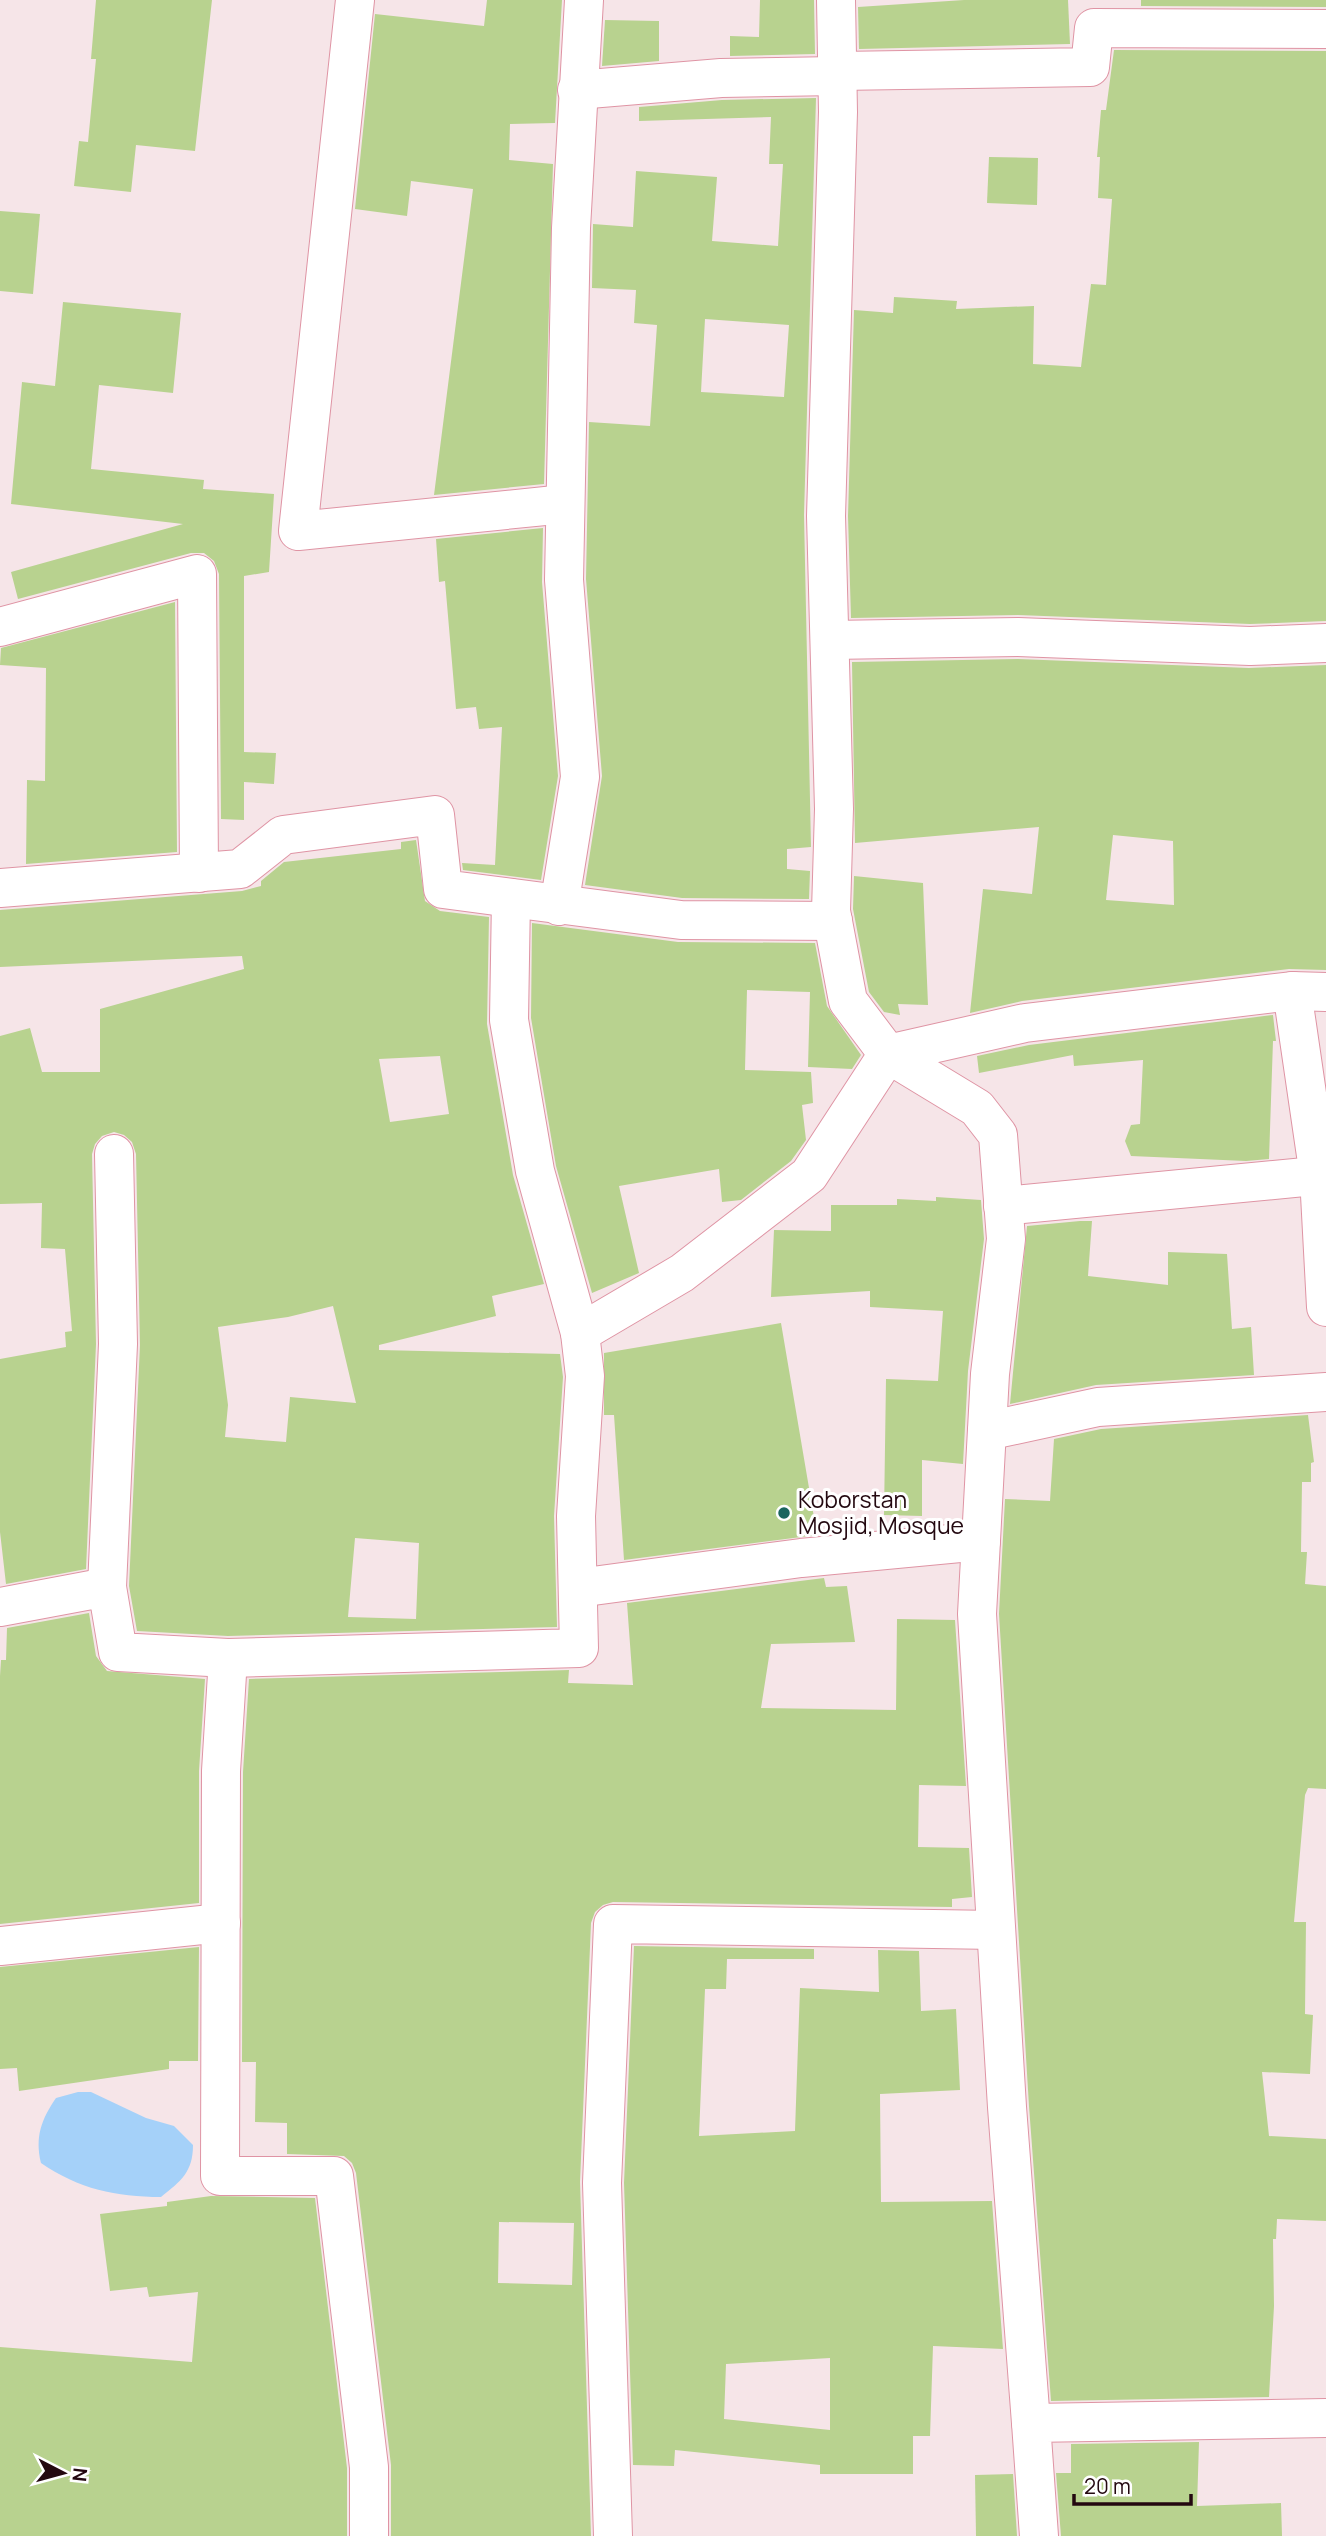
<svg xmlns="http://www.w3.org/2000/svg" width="1326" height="2536" viewBox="0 0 1326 2536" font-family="Manrope,sans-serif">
<rect width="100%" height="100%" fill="#f6e5e8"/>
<path fill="#a5d1f9" d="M78,2092H91L146,2118L174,2126L193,2145C193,2172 181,2181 161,2197C116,2197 79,2189 41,2163C35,2137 41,2120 56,2098Z"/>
<g fill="#b8d28f" fill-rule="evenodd">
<path d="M96,0H212L195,151L136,145L131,192L74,186L79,141L88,142L96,59H91Z"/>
<path d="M487,0H562L555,123L510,124L509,160L553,164L544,484L434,495L473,189L411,181L407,216L355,209L375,14L484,26Z"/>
<path d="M760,0H814L815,54L730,56V36L759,37Z"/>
<path d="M964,0H1068L1070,44L859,49L858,7Z"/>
<path d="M1141,0H1326V7L1141,6Z"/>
<path d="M605,20L659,21V61L602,66Z"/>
<path d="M1114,50L1326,51V621L1250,624L1018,615L851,618L848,516L854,310L893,313L894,297L957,301L956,309L1034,306L1033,364L1081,367L1091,284L1106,285L1112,199L1098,198L1100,157H1097L1101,110H1106Z"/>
<path d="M816,98L804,515L811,847L787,849V869L810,871L809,899L682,898L585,885L602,776L586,579L589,422L650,426L657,325L634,323L636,290L592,288L593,224L633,227L636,171L717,177L712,241L778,246L783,164H769L771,117L639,121V107L722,100ZM705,319L789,325L784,397L701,392Z"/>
<path d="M989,157L1038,158L1037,205L987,203Z"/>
<path d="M0,211L40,214L33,294L0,291Z"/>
<path d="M63,302L181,313L173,393L99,385L91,469L204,480L203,489L274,494L269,572L244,576V752L276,753L274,784L244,782V820L221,819L219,574L214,561L204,553H191L18,599L11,572L183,524L11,504L22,382L55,386Z"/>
<path d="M543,528L542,582L558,776L541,880L463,870L462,863L495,865L502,727L479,729L476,707L456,709L445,581L439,582L436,539Z"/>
<path d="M175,602L177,852L26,864L27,780L45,781L46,668L0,665L1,648Z"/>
<path d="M1018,659L1249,668L1326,665V970L1289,969L1022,1001L970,1013L983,889L1032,894L1039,827L855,843L852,662ZM1113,835L1173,841L1174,905L1106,900Z"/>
<path d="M416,840L425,901L440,911L489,917L487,1024L513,1175L544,1284L492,1296L496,1316L379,1345V1350L560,1354L563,1377L554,1516L557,1627L228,1636L137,1631L129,1586L140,1345L136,1154L132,1142L124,1135L114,1132L102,1136L95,1144L92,1154L96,1344L86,1569L6,1584L0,1532V1359L66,1347L65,1332L72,1331L65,1249L41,1248L42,1203L0,1204V1036L30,1028L42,1072H100V1009L244,969L242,956L0,967V910L242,891L261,886V881L284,862L401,849V842ZM440,1056L449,1114L390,1122L379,1059ZM333,1306L356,1403L290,1397L286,1442L225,1437L228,1405L218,1327L288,1317ZM355,1538L419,1543L416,1619L348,1617Z"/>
<path d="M854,876L923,883L928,1005L898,1004L900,1015L884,1012L869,992L853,909Z"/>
<path d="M532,923L678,942L815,943L827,1006L861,1055L852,1069L808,1067L810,992L747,990L745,1070L811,1072L813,1103L802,1105L806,1140L791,1161L741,1200L722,1202L719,1169L619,1186L639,1273L592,1293L556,1166L531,1018Z"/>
<path d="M1273,1015L1276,1041H1273L1269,1159L1246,1161L1131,1156L1125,1141L1131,1125L1140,1124L1143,1060L1074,1066L1073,1055L979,1073L977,1056L1029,1045Z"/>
<path d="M936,1197L981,1200L984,1239L968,1371L963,1464L922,1460V1516L884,1515L886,1379L938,1381L943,1311L870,1307V1291L771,1297L774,1230L831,1231V1205H897V1199L936,1201Z"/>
<path d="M1080,1221H1092L1088,1276L1168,1285V1252L1227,1254L1232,1329L1251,1327L1254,1375L1096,1385L1010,1404L1027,1226Z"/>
<path d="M781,1323L817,1535L624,1560L614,1415H604V1353Z"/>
<path d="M1308,1415L1314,1462L1311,1463V1482H1302L1301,1552H1307L1305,1584L1326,1586V1789L1308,1788L1305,1795L1294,1922H1306L1305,2014L1313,2015L1310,2074L1262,2072L1269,2136L1326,2139V2221L1277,2219L1276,2239H1273L1274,2306L1269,2397L1051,2401L1029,2106L999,1614L1005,1499L1050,1501L1054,1439L1101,1429Z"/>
<path d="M824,1578L826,1587L847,1586L855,1642L771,1644L761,1708L896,1710L897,1619L955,1620L966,1786L919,1785L918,1847L969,1848L972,1897L952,1899V1907L613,1902L603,1905L595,1912L591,1923L580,2182L591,2536H391V2465L356,2173L352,2163L344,2156L287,2154V2123L255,2122L256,2062H242L243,1772L249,1679L569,1670L568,1683L633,1685L627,1603ZM499,2222L574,2223L572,2285L498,2283Z"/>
<path d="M89,1613L96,1656L107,1671L205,1679L199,1771V1903L0,1924V1676L1,1660H6L7,1628Z"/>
<path d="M634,1946L814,1949V1959H727L726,1989H705L699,2136L795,2131L800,1988L879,1992L878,1950L919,1951L921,2011L956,2009L960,2090L880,2094L881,2202L992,2201L1003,2349L933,2346L930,2436H913V2474H820V2465L675,2450L674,2466L633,2465L624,2183ZM830,2358V2430L724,2419L726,2364Z"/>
<path d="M199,1947L198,2061H169V2069L19,2091L17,2068L0,2069V1967Z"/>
<path d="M211,2196L315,2198L347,2468V2536H0V2347L192,2362L198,2292L149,2297L147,2287L110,2291L100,2214L167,2206V2202Z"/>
<path d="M1199,2442L1197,2506L1281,2503L1282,2536H1061L1056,2473H1071V2444Z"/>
<path d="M1013,2474L1017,2536H976L975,2475Z"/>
</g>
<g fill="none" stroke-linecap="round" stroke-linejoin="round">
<g stroke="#df94a4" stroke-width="40">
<g id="minor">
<path d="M355,0L298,531L565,504"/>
<path d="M836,0L838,112L826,516L834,809L831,911L848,1001L888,1054L977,1108L998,1135L1006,1239L990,1374L977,1614L1007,2107L1031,2423"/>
<path d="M838,71L1090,67L1094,28L1326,29"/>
<path d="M577,90L721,78L837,76"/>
<path d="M0,627L197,574L199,873"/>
<path d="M830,640L1018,637L1250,646L1326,643"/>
<path d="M0,888L240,869L283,835L435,815L443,889L681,920L833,921"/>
<path d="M511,898L509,1020L535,1171L580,1333"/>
<path d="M559,906L580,777L564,580L571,228L584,0"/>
<path d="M1292,991L1319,1176L1326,1307"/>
<path d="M1003,1206L1326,1175"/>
<path d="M987,1431L1098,1407L1326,1392"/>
<path d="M107,1587L118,1344L114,1154"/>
<path d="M578,1588L801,1558L981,1541"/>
<path d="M0,1607L107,1587L118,1652L228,1658L221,1771L220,2176H334L369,2467V2536"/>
<path d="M228,1658L579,1648L576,1516L585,1376L580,1333L682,1273L809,1175L888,1054L1025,1023L1292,991L1326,992"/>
<path d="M0,1946L221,1923"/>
<path d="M613,2536L602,2183L613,1924L996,1930"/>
<path d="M1039,2536L1031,2423L1326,2418"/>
</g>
</g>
<use href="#minor" stroke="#fff" stroke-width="38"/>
</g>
<circle fill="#1a655e" stroke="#fff" stroke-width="2.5" cx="784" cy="1513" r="7"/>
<g text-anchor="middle" stroke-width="6" stroke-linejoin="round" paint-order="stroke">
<g font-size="23" fill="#230810" stroke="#fff" text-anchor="start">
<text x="798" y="1508">Koborstan<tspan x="798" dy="26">Mosjid, Mosque</tspan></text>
</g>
</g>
<g transform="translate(63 2473) rotate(96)" stroke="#ffffff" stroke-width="5" paint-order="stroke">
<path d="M0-5L12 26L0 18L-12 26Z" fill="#230810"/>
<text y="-10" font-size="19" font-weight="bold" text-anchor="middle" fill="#230810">N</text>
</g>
<path d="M1074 2494v10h117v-10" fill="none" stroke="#230810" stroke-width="3.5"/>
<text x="1084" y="2494" font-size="21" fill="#230810" stroke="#ffffff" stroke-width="5" paint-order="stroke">20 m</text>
</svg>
